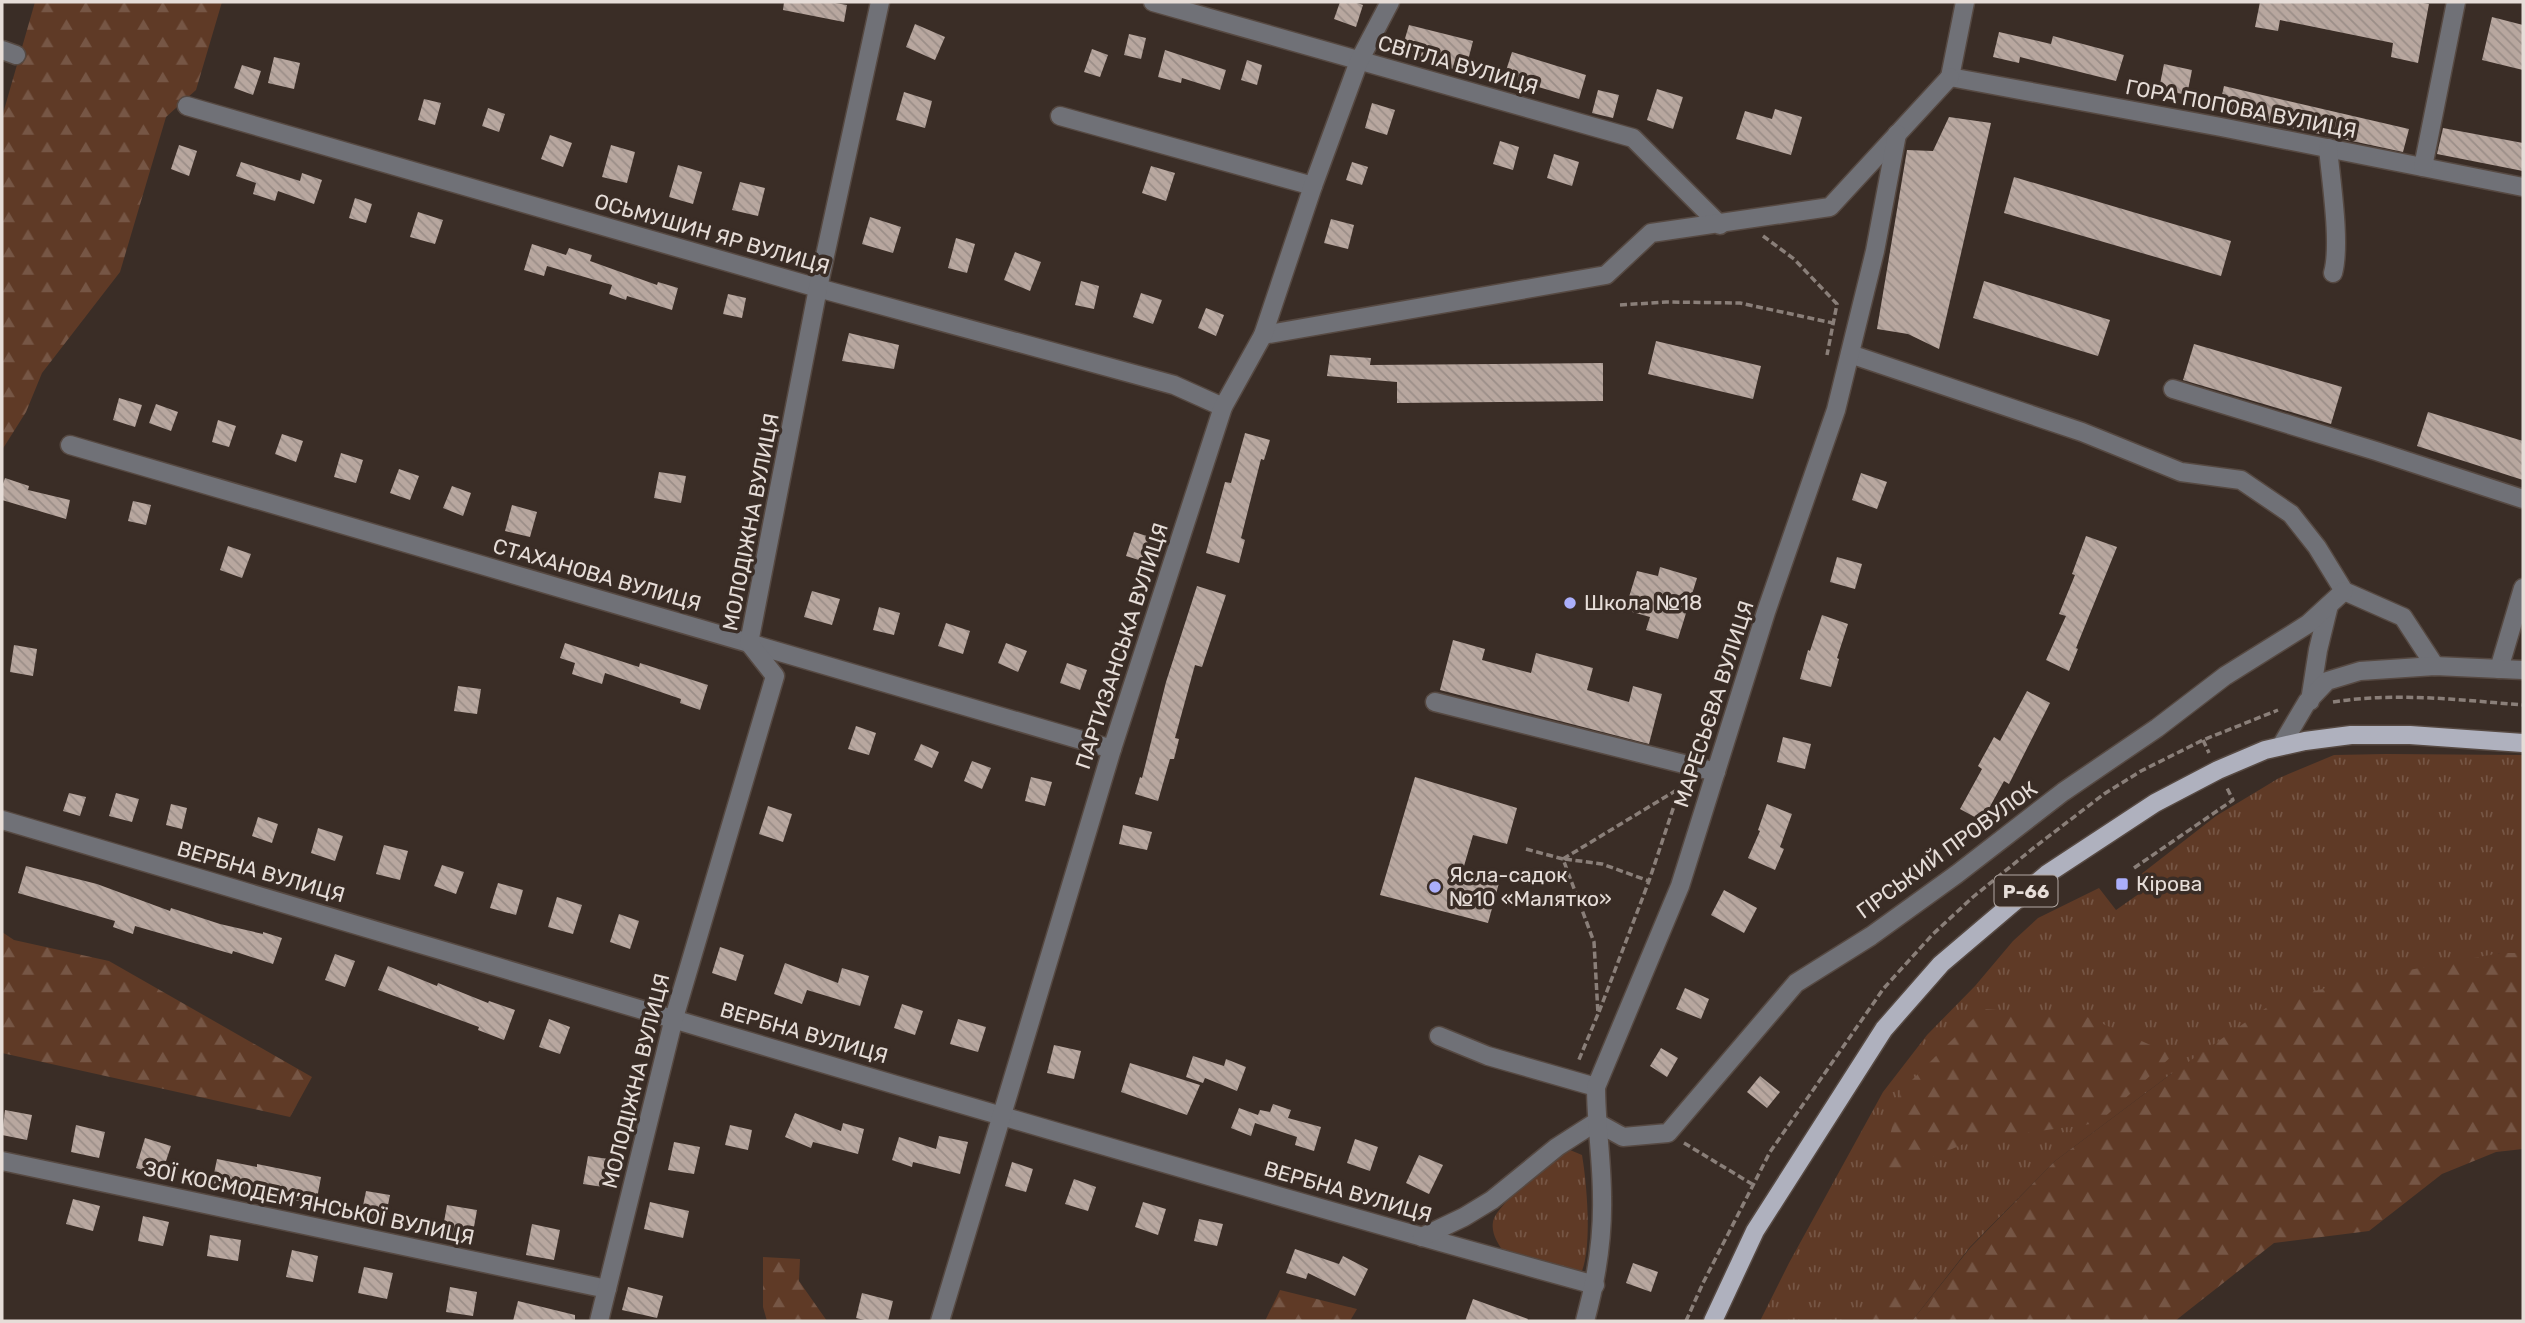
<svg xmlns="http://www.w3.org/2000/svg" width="2525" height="1323" viewBox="0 0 2525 1323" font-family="Rubik,sans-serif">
<defs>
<pattern id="grass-tufts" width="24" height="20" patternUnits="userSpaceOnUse" patternTransform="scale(1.75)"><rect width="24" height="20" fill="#5f3a26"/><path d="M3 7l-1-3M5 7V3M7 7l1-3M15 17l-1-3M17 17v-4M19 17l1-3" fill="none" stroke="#765645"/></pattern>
<pattern id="forest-firs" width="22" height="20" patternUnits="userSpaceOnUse" patternTransform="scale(1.75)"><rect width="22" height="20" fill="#5f3a26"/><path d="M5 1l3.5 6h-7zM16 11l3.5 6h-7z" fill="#765645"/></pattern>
<pattern id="building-back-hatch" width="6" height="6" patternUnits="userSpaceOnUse" patternTransform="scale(1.75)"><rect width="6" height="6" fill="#b8a79f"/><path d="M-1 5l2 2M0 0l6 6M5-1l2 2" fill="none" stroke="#9b8e88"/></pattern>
</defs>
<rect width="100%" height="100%" fill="#3a2d26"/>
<g fill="url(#grass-tufts)">
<path d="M2386,754L2523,755V953H2500L2171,1074L2055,1161L1970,1247L1912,1321H1760L1789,1263L1883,1092L1927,1035L1975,986L2013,941L2038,918L2099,888L2116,910L2153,884L2140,875L2216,816L2279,778L2334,755Z"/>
<path d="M1570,1150L1582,1155C1587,1184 1592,1244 1582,1271L1504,1252C1498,1244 1491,1233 1493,1222C1496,1204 1553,1159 1570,1150Z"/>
</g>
<g fill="url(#forest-firs)">
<path d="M35,2H222L196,90L166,117L120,272L42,373L26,412L2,450V117Z"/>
<path d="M2,932L14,940L109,961L312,1077L290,1117L2,1053Z"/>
<path d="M2500,953H2523V1149L2496,1152L2442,1174L2369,1231L2274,1243L2175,1321H1912L1970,1248L2055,1161L2171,1074L2276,1001L2361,979Z"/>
<path d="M1983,1009L2085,1016L2173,1055L2098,1123L1973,1140L1879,1180L1901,1091Z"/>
<path d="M1939,1248L1912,1304L1900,1321H1860Z"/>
<path d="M763,1257L800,1259L799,1281L827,1321H767L763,1307Z"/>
<path d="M1280,1290L1357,1309L1350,1321H1265Z"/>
</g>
<g fill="url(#building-back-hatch)">
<path d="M784,2H829L847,5L844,22L783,10Z"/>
<path d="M1340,2H1354L1363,5L1356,27L1334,19Z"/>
<path d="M2260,2H2417L2429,4L2418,63L2391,57L2393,43L2280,20L2278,31L2255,27Z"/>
<path d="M2492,17L2523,25V70L2482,60Z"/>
<path d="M915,24L945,37L935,60L906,47Z"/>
<path d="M1409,25L1473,41L1465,72L1437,65L1438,62L1401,52Z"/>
<path d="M1999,32L2051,44L2053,36L2124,55L2116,81L2020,57L2019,63L1993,57Z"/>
<path d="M1129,34L1146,38L1141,59L1124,55Z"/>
<path d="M1092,49L1108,55L1100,77L1084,72Z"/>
<path d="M1165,50L1226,70L1220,90L1182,78L1181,83L1158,77Z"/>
<path d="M1512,52L1586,75L1579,99L1504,77Z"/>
<path d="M274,57L300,63L294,89L268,83Z"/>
<path d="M1247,60L1262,65L1257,85L1241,80Z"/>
<path d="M2164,64L2192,70L2187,95L2159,89Z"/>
<path d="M242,65L261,71L253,95L234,88Z"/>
<path d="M2224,86L2409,129L2403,152L2218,112Z"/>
<path d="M1657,89L1683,97L1673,129L1647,120Z"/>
<path d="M1598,90L1619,95L1613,118L1592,113Z"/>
<path d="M904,92L932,101L925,128L896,120Z"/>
<path d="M424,99L441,103L435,125L418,120Z"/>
<path d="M1372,103L1395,110L1387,135L1365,128Z"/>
<path d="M488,108L505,114L499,132L482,126Z"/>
<path d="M1775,109L1802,117L1791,155L1736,139L1745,111L1772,119Z"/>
<path d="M1949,117L1991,123L1939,349L1908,334L1877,329L1907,150L1933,151Z"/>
<path d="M2443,128L2523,143V171L2437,154Z"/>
<path d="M550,135L572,143L563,167L541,159Z"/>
<path d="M1500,141L1519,147L1513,170L1493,164Z"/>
<path d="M179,145L197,151L189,176L171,169Z"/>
<path d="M611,145L635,152L627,183L602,177Z"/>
<path d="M1554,154L1579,162L1572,186L1547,178Z"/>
<path d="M241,162L300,181L302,173L322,180L314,204L278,191L275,201L253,194L256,183L236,176Z"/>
<path d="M1352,162L1368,167L1362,185L1346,180Z"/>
<path d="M678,165L702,172L693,204L669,197Z"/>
<path d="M1151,166L1175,173L1166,201L1142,193Z"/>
<path d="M2014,177L2231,241L2221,276L2004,213Z"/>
<path d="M740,182L765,188L758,216L732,210Z"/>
<path d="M355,198L372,204L366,223L349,218Z"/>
<path d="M418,212L443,220L435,244L410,237Z"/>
<path d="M870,217L901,227L893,253L862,244Z"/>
<path d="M1331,219L1354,225L1348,249L1324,243Z"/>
<path d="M956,238L975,244L967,273L948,268Z"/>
<path d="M532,244L566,255L569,248L592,255L590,261L657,285L658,282L678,288L672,310L627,296L626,300L609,294L612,285L547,266L544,276L524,270Z"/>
<path d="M1015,252L1041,262L1030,291L1004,280Z"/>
<path d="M1081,281L1099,286L1094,309L1075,305Z"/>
<path d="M1984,281L2110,320L2098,356L1973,318Z"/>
<path d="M1141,293L1162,300L1153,324L1133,317Z"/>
<path d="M728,294L746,298L742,318L723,314Z"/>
<path d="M1206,308L1224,315L1216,336L1198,328Z"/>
<path d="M849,333L899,345L894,369L842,361Z"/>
<path d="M1656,341L1761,366L1753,399L1648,374Z"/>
<path d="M2194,344L2342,387L2331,424L2183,380Z"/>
<path d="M1330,355L1371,358L1370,365L1603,363V401L1397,403V382L1327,376Z"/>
<path d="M119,398L142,405L135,427L113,420Z"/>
<path d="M156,404L178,412L171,431L149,423Z"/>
<path d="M2428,412L2523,441V480L2417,446Z"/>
<path d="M218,420L236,426L229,447L212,442Z"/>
<path d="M1245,433L1270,440L1264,460L1261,459L1241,538L1245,540L1239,563L1206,553L1225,482L1231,483Z"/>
<path d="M282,434L303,441L296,462L275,454Z"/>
<path d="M341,453L363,460L356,483L334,477Z"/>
<path d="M399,469L419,476L410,500L390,493Z"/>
<path d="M659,472L686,476L681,503L654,498Z"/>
<path d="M1861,473L1887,482L1877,509L1852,500Z"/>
<path d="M5,478L29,486L28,490L70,500L66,519L2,500V487Z"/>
<path d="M452,486L471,493L463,516L443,508Z"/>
<path d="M133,501L151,505L146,525L128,521Z"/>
<path d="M512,505L537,512L530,537L505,531Z"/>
<path d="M1134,532L1163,541L1155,565L1126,556Z"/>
<path d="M2086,536L2117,547L2076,648L2078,649L2069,671L2046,660L2066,616L2059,614L2075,575L2072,574Z"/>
<path d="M228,546L251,554L242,578L220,570Z"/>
<path d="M1837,557L1862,564L1855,589L1830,582Z"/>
<path d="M1660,567L1697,578L1678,639L1646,630L1650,617L1625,610L1637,571L1658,576Z"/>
<path d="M1197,586L1226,595L1202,667L1195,665L1175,738L1179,739L1174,759H1170L1158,801L1135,794L1140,777L1142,778L1166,682Z"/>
<path d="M812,591L840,599L832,625L804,617Z"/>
<path d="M879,607L900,613L894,635L873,630Z"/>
<path d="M1822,615L1848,624L1837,658L1839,659L1831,687L1800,679L1808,650L1810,651Z"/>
<path d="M946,623L970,631L963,654L938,646Z"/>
<path d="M1453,640L1485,649L1482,660L1531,673L1536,653L1593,668L1587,690L1629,702L1633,686L1662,694L1649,744L1440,690Z"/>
<path d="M565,643L639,667L640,663L708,685L700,710L680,703L681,699L605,673L602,684L572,674L575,663L560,658Z"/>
<path d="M1006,643L1027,651L1018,672L998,663Z"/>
<path d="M14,645L37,649L33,676L10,672Z"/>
<path d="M1067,663L1087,670L1080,690L1060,683Z"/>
<path d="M458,686L481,689L477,714L454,711Z"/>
<path d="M2027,691L2050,703L2009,784L2004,781L1982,821L1960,809L1982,769L1978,766L1994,737L2000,741Z"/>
<path d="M856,726L876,733L869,755L848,749Z"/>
<path d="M1783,737L1811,744L1805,769L1777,762Z"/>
<path d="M921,744L939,752L932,768L914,760Z"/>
<path d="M972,761L991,768L982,789L964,781Z"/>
<path d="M1031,777L1052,782L1045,806L1025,801Z"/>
<path d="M1415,777L1517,808L1507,844L1473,835L1462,873L1499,883L1488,923L1380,895Z"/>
<path d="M69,793L86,797L80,816L63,811Z"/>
<path d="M116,793L139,799L132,822L109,816Z"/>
<path d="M171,804L187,808L182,829L166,825Z"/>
<path d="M1767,804L1792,814L1780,847L1784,849L1775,870L1748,858L1760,831L1758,830Z"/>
<path d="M768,806L792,814L783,842L759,834Z"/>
<path d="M258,817L278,824L272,843L252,836Z"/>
<path d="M1123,825L1152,832L1147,850L1119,844Z"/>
<path d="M318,828L343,836L335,861L311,853Z"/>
<path d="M384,845L408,851L400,880L376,874Z"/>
<path d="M442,865L464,872L456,894L434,886Z"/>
<path d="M26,866L97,884L170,911L171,908L220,924L263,934V932L282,938L273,964L233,951L232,954L135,926L133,934L113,927L115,921L18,893Z"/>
<path d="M498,883L523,890L516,915L490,908Z"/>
<path d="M1724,890L1757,908L1744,933L1711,915Z"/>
<path d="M557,897L582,905L573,934L548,927Z"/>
<path d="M619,914L639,921L630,949L610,942Z"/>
<path d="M720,947L744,955L736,981L712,973Z"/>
<path d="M335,954L355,961L345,987L325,980Z"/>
<path d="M785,963L838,983L842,968L869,976L860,1006L807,990L802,1004L774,994Z"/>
<path d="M388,966L437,986L438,983L488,1003L489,1001L515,1010L504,1040L478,1030L479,1027L378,990Z"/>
<path d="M1685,988L1709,999L1701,1019L1676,1009Z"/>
<path d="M902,1004L923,1011L915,1035L894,1028Z"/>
<path d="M549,1019L570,1027L560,1054L539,1047Z"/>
<path d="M958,1019L986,1027L978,1052L950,1044Z"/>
<path d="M1054,1045L1081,1051L1074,1079L1047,1073Z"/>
<path d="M1661,1048L1678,1058L1667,1077L1650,1066Z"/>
<path d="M1193,1056L1224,1066L1226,1059L1246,1067L1237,1091L1205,1078L1203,1083L1186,1077Z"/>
<path d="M1130,1063L1200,1085L1187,1115L1121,1092Z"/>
<path d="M1760,1076L1780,1092L1767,1108L1747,1092Z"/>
<path d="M1273,1104L1291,1110L1288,1118L1321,1127L1314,1151L1295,1145L1297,1137L1255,1123L1251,1136L1231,1128L1239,1108L1258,1115L1260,1110L1270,1112Z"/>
<path d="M5,1110L32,1115L27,1140L2,1135Z"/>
<path d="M795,1113L841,1131L843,1123L864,1129L858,1154L813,1142L811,1148L785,1137Z"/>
<path d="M76,1125L105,1132L99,1158L71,1152Z"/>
<path d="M730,1125L752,1130L748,1150L725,1145Z"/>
<path d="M939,1136L968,1142L960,1174L913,1162L912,1167L892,1160L899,1137L936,1149Z"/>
<path d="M145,1138L171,1146L161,1176L136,1168Z"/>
<path d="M1355,1139L1378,1147L1370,1171L1347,1163Z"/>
<path d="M674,1142L700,1147L694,1174L668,1170Z"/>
<path d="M1419,1155L1443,1165L1429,1194L1406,1183Z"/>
<path d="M588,1156L615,1160L610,1188L583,1184Z"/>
<path d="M217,1159L257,1167V1164L321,1177L316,1204L252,1193L253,1190L212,1183Z"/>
<path d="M1012,1162L1033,1169L1026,1192L1005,1186Z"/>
<path d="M1074,1179L1096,1187L1088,1211L1065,1204Z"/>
<path d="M366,1191L390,1195L385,1220L361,1215Z"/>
<path d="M73,1199L100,1206L93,1231L66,1224Z"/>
<path d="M650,1202L689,1211L683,1238L644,1229Z"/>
<path d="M1143,1202L1166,1209L1158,1235L1135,1227Z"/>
<path d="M447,1205L477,1210L472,1238L442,1233Z"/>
<path d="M143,1216L169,1222L163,1246L138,1241Z"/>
<path d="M1199,1219L1223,1224L1217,1246L1194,1241Z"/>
<path d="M532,1224L560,1230L554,1260L526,1255Z"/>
<path d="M210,1235L241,1240L238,1261L207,1256Z"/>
<path d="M1295,1249L1339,1264L1343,1256L1368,1269L1355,1296L1308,1273L1306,1279L1286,1273Z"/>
<path d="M292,1250L318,1256L313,1282L286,1277Z"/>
<path d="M1633,1263L1658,1272L1651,1292L1626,1283Z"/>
<path d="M364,1267L393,1273L387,1299L358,1293Z"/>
<path d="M450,1287L477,1292L473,1316L446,1312Z"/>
<path d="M628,1287L663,1296L657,1318L622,1310Z"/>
<path d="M862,1293L893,1301L888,1321H869L856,1318Z"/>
<path d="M1473,1299L1528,1319L1527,1321H1465Z"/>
<path d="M518,1301L575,1315V1321H513Z"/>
</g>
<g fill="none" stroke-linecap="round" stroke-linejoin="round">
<g stroke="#564942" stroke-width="21">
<g id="minor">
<path d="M1153,2L1633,138L1720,225"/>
<path d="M2,50L16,55"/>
<path d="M1950,77L2221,127L2523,187"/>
<path d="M1950,77L1965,2"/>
<path d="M187,106L818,288L1174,385L1223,407"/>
<path d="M1060,116L1313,186"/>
<path d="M2328,148C2331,181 2341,244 2333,273"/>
<path d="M2423,167L2456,2"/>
<path d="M1263,335L1606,275L1651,233L1830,207L1950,77"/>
<path d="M1850,354L2082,432L2181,472L2241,480L2291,514L2317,547L2344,591L2403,617L2435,666"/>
<path d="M2173,389L2376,451L2523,499"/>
<path d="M70,445L1112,749"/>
<path d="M2499,669L2523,588"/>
<path d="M2310,701L2318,650L2329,605"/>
<path d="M1435,702L1716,772"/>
<path d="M2281,746L2307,702L2327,681L2360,671L2435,666L2523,670"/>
<path d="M2,820C532,976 1062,1138 1595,1285"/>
<path d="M1439,1036L1488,1056L1596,1087"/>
<path d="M2,1161L607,1289"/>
<path d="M1422,1237L1464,1217L1492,1200L1557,1147L1596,1122L1623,1137L1668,1133L1796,983L1871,936L1957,874L2063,792L2157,728L2225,676L2308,624L2344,591"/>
<path d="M599,1321L674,1018L775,676L749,643L818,288L880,2"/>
<path d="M940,1321L1112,749L1223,407L1263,335L1313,186L1359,61L1390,2"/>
<path d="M1585,1321C1596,1281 1603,1238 1602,1197C1602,1160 1596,1124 1596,1087L1680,886L1766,612L1836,410L1875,251L1897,134"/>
</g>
</g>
<g stroke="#564942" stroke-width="21">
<path id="major" d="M1713,1321L1755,1231L1884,1029L1941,964L2047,874L2155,803L2218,770L2265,750L2305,741L2351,735H2410L2523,743"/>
</g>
<g stroke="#8a7f79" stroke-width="3.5" stroke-dasharray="7 3.5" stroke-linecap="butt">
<path d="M1763,236L1794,259L1837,304L1827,355"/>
<path d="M1620,305L1666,302L1740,303L1833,323"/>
<path d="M2333,702C2396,692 2460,700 2523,705"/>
<path d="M2203,740L2209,753"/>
<path d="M1526,849L1563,859L1594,942L1598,1014L1578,1062"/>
<path d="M1563,859L1680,788"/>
<path d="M1565,859L1602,864L1649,881"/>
<path d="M2134,868L2233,800L2227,788"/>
<path d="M1599,1012L1649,881L1680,788"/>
<path d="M1684,1143L1752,1184"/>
<path d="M1686,1321L1703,1283L1770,1152L1884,988L1933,934L1973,897L2036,846L2104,794L2141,771L2203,740L2278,710"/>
</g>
<use href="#minor" stroke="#707177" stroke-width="18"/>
<use href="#major" stroke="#afb1be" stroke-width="18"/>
</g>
<g fill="#abaffb" stroke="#3a2d26" stroke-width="2.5">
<circle cx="1570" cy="603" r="7"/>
<rect x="2115" y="877" width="14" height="14" rx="3.5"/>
<circle cx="1435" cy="887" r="7"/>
</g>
<g text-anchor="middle" stroke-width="7" stroke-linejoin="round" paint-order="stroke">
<rect fill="#3a2d26" stroke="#b2a8a3" stroke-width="2" x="1994.5" y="875.5" width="63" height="31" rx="5"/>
<g font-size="19" font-weight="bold" fill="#e6ddd8">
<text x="2026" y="898">Р-66</text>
</g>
<g font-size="21" fill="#e6ddd8" stroke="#3a2d26">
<text transform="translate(1458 65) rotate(16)" y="7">СВІТЛА ВУЛИЦЯ</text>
<text transform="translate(2241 109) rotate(11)" y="7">ГОРА ПОПОВА ВУЛИЦЯ</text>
<text transform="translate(712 234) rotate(16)" y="7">ОСЬМУШИН ЯР ВУЛИЦЯ</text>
<text transform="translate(751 522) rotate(-79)" y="7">МОЛОДІЖНА ВУЛИЦЯ</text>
<text transform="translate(597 575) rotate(16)" y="7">СТАХАНОВА ВУЛИЦЯ</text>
<text transform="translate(1122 646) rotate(-72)" y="7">ПАРТИЗАНСЬКА ВУЛИЦЯ</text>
<text transform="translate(1714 704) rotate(-72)" y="7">МАРЕСЬЄВА ВУЛИЦЯ</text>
<text transform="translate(1947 850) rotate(-36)" y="7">ГІРСЬКИЙ ПРОВУЛОК</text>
<text transform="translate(261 872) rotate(16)" y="7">ВЕРБНА ВУЛИЦЯ</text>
<text transform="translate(804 1033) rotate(16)" y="7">ВЕРБНА ВУЛИЦЯ</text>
<text transform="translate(636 1081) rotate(-76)" y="7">МОЛОДІЖНА ВУЛИЦЯ</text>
<text transform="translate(1348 1192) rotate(16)" y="7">ВЕРБНА ВУЛИЦЯ</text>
<text transform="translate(309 1203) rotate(12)" y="7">ЗОЇ КОСМОДЕМ’ЯНСЬКОЇ ВУЛИЦЯ</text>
</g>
<g font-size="21" fill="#e6ddd8" stroke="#3a2d26" text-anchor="start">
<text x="1584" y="610">Школа №18</text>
<text x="1449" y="882">Ясла-садок<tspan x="1449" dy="24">№10 «Малятко»</tspan></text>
<text x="2136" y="891">Кірова</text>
</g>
</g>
<rect width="2525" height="1323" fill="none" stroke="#e6ddd8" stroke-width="7"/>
</svg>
